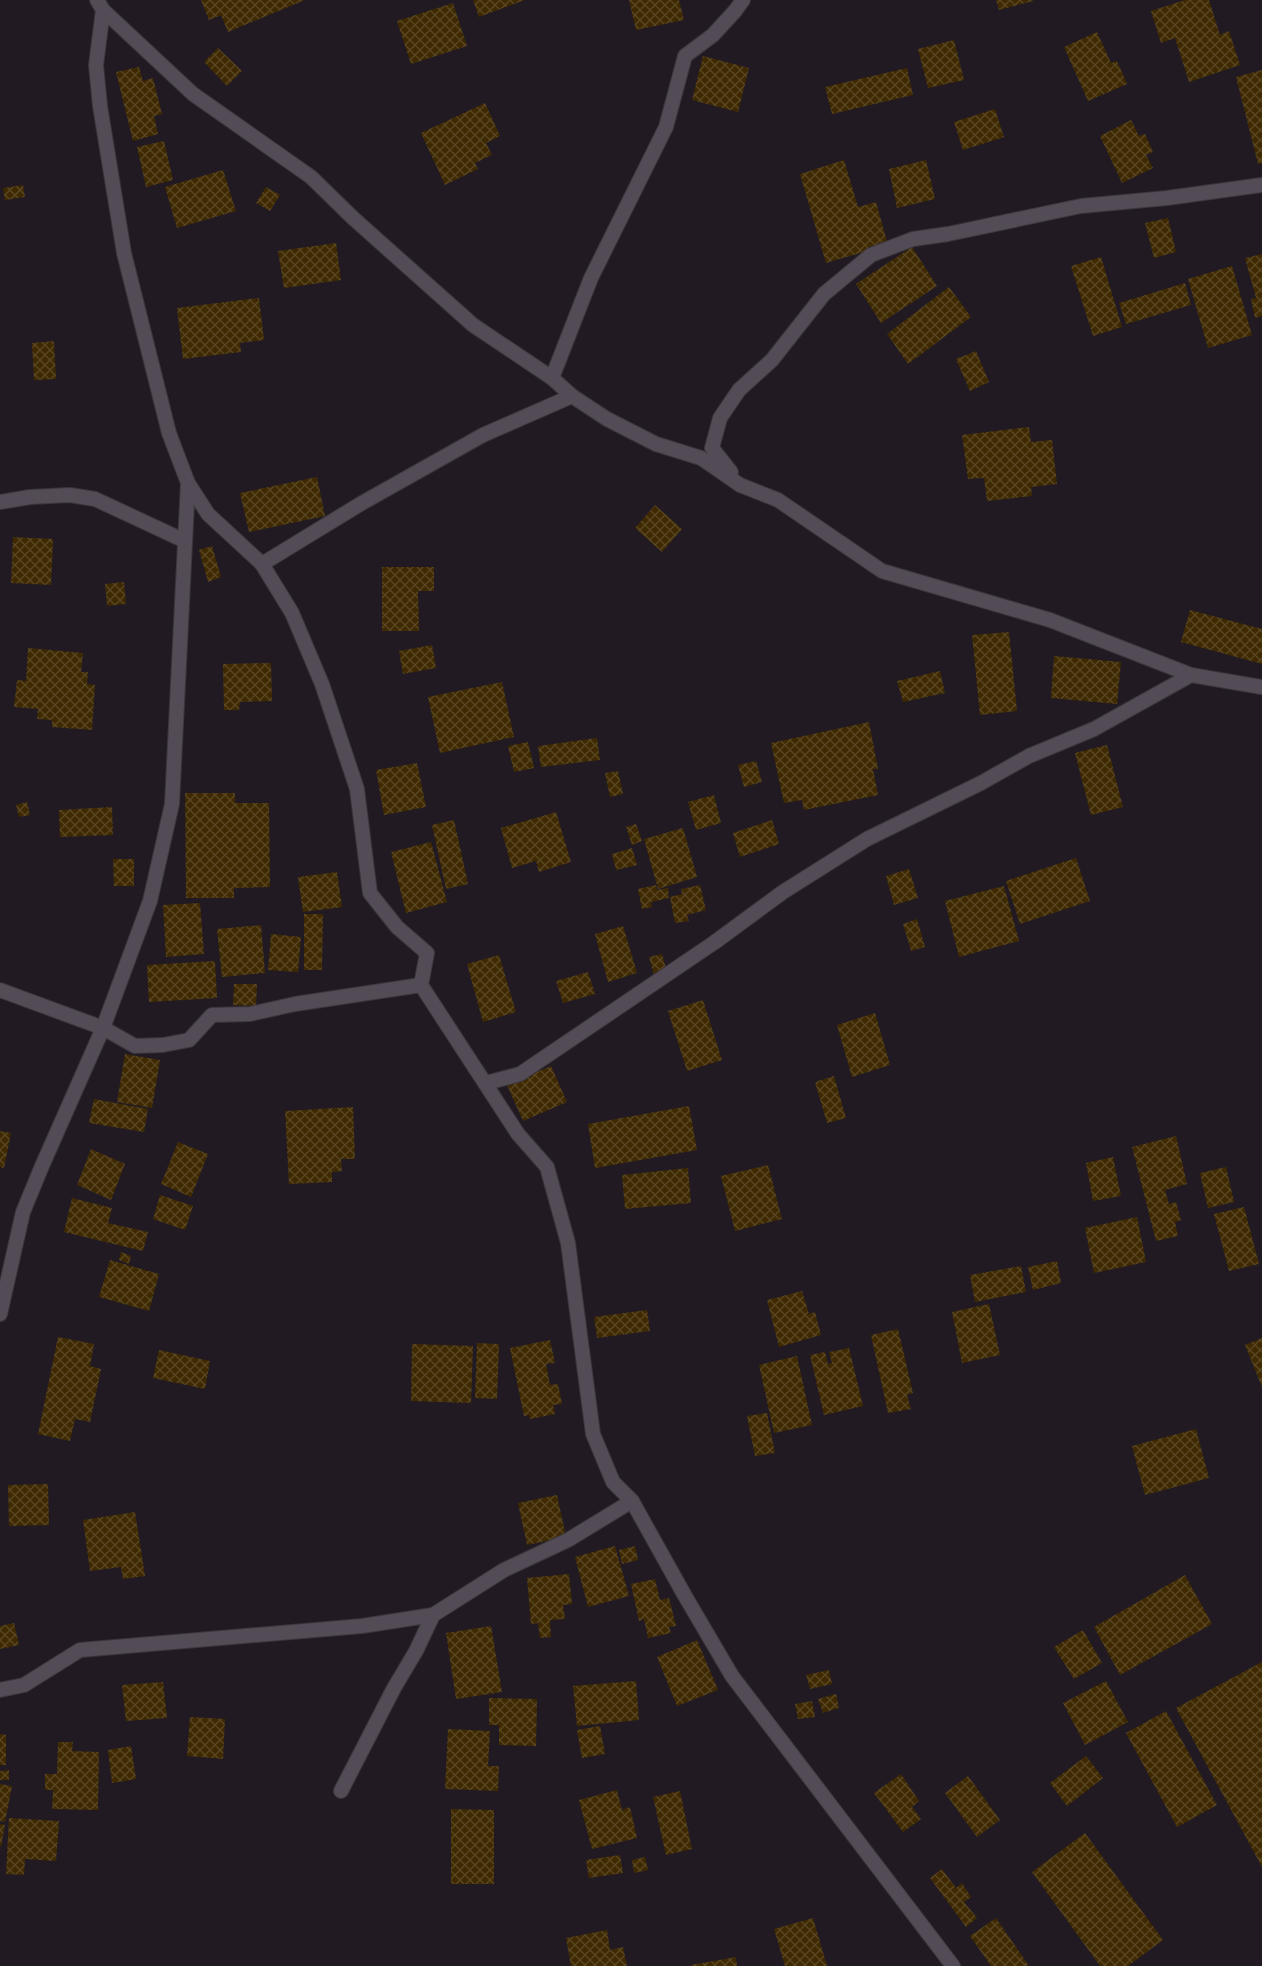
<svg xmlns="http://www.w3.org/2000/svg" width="1262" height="1966" viewBox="0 0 1262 1966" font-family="Poppins,sans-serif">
<defs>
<pattern id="building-cross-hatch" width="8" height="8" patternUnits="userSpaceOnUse" patternTransform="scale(1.25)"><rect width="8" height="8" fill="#3e2900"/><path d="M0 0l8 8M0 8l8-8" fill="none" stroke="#5a4825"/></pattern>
</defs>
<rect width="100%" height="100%" fill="#211a23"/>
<g fill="url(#building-cross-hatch)">
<path d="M201,0H305L228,32L221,15L209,20Z"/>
<path d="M473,0H525L479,17Z"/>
<path d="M629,0H679L684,20L636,30Z"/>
<path d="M996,0H1033V1L999,10Z"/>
<path d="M1185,0H1209L1220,35L1229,31L1240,65L1189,82L1175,38L1161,43L1151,11Z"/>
<path d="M453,3L467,46L411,64L397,21Z"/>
<path d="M1097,32L1111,63L1117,61L1127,84L1088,101L1064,47Z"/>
<path d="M954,40L964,80L928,88L918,49Z"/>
<path d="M218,48L242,71L227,86L204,62Z"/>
<path d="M703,56L749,68L738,112L692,100Z"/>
<path d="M139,67L143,81L153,78L162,114L154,116L158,134L133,141L116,72Z"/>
<path d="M907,68L913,95L832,114L825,87Z"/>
<path d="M1262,70V163L1258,164L1236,77Z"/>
<path d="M485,103L500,136L486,143L492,155L475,163L478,169L445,185L421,133Z"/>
<path d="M995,109L1004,137L963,150L954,122Z"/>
<path d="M1131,120L1139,136L1145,134L1153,152L1146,155L1153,168L1122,183L1100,136Z"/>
<path d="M164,141L173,180L146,187L137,147Z"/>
<path d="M844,160L858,207L876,202L888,245L826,263L800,174Z"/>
<path d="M926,160L935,199L897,208L889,169Z"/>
<path d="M223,170L236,211L177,228L165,187Z"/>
<path d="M23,185L25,197L5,200L3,188Z"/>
<path d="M266,187L280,195L270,211L256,203Z"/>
<path d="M1168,218L1176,252L1154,258L1145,223Z"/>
<path d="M336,243L341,280L284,288L278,251Z"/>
<path d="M912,247L937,286L881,323L856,284Z"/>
<path d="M1262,254V316L1255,318L1251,299L1256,298L1245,258Z"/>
<path d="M1101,257L1122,327L1093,336L1071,266Z"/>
<path d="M1232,266L1252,335L1208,348L1188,279Z"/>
<path d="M1185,283L1191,305L1126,324L1119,303Z"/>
<path d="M949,287L971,317L908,364L887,334Z"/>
<path d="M259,298L264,340L240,343L241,352L183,359L177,308Z"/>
<path d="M54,341L56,379L34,380L32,343Z"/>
<path d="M976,351L989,382L970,391L956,359Z"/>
<path d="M1029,427L1031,442L1052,440L1057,484L1031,487L1032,496L987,501L984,478L968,479L962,435Z"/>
<path d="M317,477L325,516L249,532L240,493Z"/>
<path d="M655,505L682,529L662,552L635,528Z"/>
<path d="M13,537L53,539L51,585L11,583Z"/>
<path d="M212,546L221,577L208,582L199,550Z"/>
<path d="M382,567H434V591H418L419,631H382Z"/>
<path d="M124,582L126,604L107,606L105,584Z"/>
<path d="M1190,610L1262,629V664L1181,642Z"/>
<path d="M1009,632L1017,711L980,715L972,635Z"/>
<path d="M432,645L436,668L403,674L399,651Z"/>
<path d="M28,648L83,653L81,672H88L87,684L95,685L92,730L52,727V720L37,719L38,709L14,707L17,680L26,681Z"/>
<path d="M1054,656L1121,662L1117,704L1051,698Z"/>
<path d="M271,663L272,701L240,702L239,710H224L223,664Z"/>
<path d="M940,671L945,693L903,702L897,681Z"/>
<path d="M502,682L514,737L440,753L428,697Z"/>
<path d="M869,722L878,769H873L878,795L804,810L802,800L784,803L771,743Z"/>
<path d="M597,738L600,760L541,767L538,746Z"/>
<path d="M528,742L534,768L514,772L508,746Z"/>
<path d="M1107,745L1123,807L1091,815L1075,753Z"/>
<path d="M756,761L762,782L744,787L738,765Z"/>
<path d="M417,763L426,807L384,815L376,770Z"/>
<path d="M618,771L623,794L610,797L605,773Z"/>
<path d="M185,793H235V803H269L270,887L234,888V898H186Z"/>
<path d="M714,795L721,823L696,830L688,802Z"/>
<path d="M27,802L30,815L19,817L16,805Z"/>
<path d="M112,807L113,835L60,837L59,810Z"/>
<path d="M556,812L571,862L539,872L536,861L512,868L501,828Z"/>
<path d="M454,820L468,884L446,889L432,825Z"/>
<path d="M772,820L779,844L740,857L733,833Z"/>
<path d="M636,824L642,841L632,845L626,827Z"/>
<path d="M683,828L697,877L658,889L644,839Z"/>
<path d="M431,842L447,902L406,913L391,852Z"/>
<path d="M632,848L637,865L616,870L612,854Z"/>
<path d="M1076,858L1090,901L1020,924L1006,881Z"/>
<path d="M113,859H134V886H114Z"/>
<path d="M909,869L918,898L894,905L886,876Z"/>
<path d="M337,872L342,907L303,912L298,877Z"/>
<path d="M656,885L657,890L668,888L669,898L651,902L652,907L642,909L638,889Z"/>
<path d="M700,885L706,910L687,915L689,921L675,923L670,897L682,894L681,889Z"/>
<path d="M1004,886L1019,941L959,957L945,901Z"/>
<path d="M200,903L204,954L166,957L163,905Z"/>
<path d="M304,914H323L322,970H304Z"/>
<path d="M917,919L925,947L911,951L903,924Z"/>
<path d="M261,925L265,973L222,977L217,929Z"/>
<path d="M623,926L637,973L608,982L595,934Z"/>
<path d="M271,934L301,937L298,972L268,970Z"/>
<path d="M662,954L667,972L654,975L649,957Z"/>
<path d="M499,955L516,1012L483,1022L467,964Z"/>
<path d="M215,961L217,998L149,1002L147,965Z"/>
<path d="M588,972L595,994L563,1003L556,981Z"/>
<path d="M234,984H257L256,1006L233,1005Z"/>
<path d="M703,1000L722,1060L687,1071L668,1011Z"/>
<path d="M875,1013L890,1065L852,1077L837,1025Z"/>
<path d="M125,1054L160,1060L152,1108L117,1102Z"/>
<path d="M551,1066L567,1102L523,1121L507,1085Z"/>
<path d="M834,1076L846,1118L827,1123L815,1082Z"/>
<path d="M94,1099L148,1109L144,1132L89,1123Z"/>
<path d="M689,1106L697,1150L595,1168L588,1124Z"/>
<path d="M353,1107L355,1159H341L342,1171L332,1172V1182L289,1184L285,1111Z"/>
<path d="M0,1131L11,1133L4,1168L0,1167Z"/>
<path d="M1176,1136L1187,1184L1165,1190L1169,1204L1176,1202L1181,1220L1175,1222L1178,1236L1156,1241L1132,1147Z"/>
<path d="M178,1142L208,1154L191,1197L161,1184Z"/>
<path d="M91,1149L125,1164L111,1200L77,1185Z"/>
<path d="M1113,1157L1121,1196L1093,1201L1086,1163Z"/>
<path d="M768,1165L782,1219L735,1231L721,1176Z"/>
<path d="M1226,1167L1234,1202L1208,1208L1200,1173Z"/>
<path d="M688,1168L691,1203L625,1209L622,1175Z"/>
<path d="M160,1195L193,1206L185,1230L153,1219Z"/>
<path d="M72,1198L112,1208L108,1223L148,1232L143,1251L64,1232Z"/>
<path d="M1244,1207L1259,1264L1229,1271L1214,1214Z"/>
<path d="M1137,1217L1146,1262L1094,1273L1085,1228Z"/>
<path d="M121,1252L131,1256L129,1264L119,1260Z"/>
<path d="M110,1260L159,1274L149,1311L99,1297Z"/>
<path d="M1057,1261L1061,1283L1033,1290L1028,1267Z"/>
<path d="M1021,1266L1026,1292L975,1302L970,1275Z"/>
<path d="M802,1291L809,1314L815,1312L821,1335L779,1347L767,1300Z"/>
<path d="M989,1304L1000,1355L962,1363L952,1312Z"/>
<path d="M647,1310L650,1331L597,1338L594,1317Z"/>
<path d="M898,1329L913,1393L907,1395L911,1409L888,1413L871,1335Z"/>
<path d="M58,1337L94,1344L90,1366L101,1369L90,1422L75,1419L70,1441L38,1434Z"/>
<path d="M1262,1338V1387L1245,1345Z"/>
<path d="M550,1340L555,1363L546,1364L550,1385L558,1384L562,1404L553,1405L555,1414L530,1419L529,1415L524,1416L510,1348Z"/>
<path d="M477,1343L499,1344L497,1399L475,1398Z"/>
<path d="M412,1344L473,1346L471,1403L411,1401Z"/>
<path d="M849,1348L863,1406L824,1415L810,1355L825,1352L828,1364L832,1363L829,1352Z"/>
<path d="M159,1350L210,1361L205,1389L153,1378Z"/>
<path d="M797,1356L812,1425L774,1433L759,1365Z"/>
<path d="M767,1413L775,1453L755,1456L747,1416Z"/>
<path d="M1196,1429L1209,1478L1145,1495L1132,1446Z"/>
<path d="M48,1484L49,1525L9,1526L8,1485Z"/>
<path d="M557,1495L566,1537L527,1545L518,1503Z"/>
<path d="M135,1512L145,1576L123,1579L121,1567L90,1571L83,1520Z"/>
<path d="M615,1546L629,1596L588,1607L575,1557Z"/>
<path d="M635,1546L638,1560L622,1564L619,1550Z"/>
<path d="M569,1574L572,1604L563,1605L565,1619L550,1620L551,1637L540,1638L538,1623L531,1624L527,1578Z"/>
<path d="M1185,1575L1212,1624L1120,1675L1094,1627Z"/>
<path d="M655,1579L660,1600L669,1598L676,1626L669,1627L671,1633L648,1638L644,1619L639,1621L631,1584Z"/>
<path d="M14,1623L19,1645L0,1649V1626Z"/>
<path d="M491,1626L502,1692L456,1699L446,1633Z"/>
<path d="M1083,1630L1102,1663L1074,1679L1054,1647Z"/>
<path d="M697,1640L718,1690L677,1706L657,1657Z"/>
<path d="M1262,1662V1867L1176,1708Z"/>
<path d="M829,1670L832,1684L810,1689L806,1675Z"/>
<path d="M636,1681L639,1720L577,1726L573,1686Z"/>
<path d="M1106,1681L1128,1722L1085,1745L1063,1703Z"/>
<path d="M163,1682L167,1718L126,1721L122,1685Z"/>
<path d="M836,1694L839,1708L823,1713L818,1699Z"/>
<path d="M489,1698L537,1699L536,1746L499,1745V1725H489Z"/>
<path d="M812,1701L815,1717L798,1719L795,1704Z"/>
<path d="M1166,1711L1217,1805L1177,1827L1126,1733Z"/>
<path d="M190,1717L225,1719L223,1759L187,1756Z"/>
<path d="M600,1726L605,1754L582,1758L577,1730Z"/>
<path d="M448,1729L490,1731L488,1766H499L498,1791L445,1789Z"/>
<path d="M0,1734L6,1735V1765H0Z"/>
<path d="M58,1742H73L72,1751L99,1752L98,1810L52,1809L53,1790H45V1774H57Z"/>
<path d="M131,1746L136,1779L112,1783L108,1750Z"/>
<path d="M1086,1756L1103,1778L1067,1806L1050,1783Z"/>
<path d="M9,1770V1780H0V1771Z"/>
<path d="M901,1774L919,1801L912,1807L921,1819L903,1832L874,1793Z"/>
<path d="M968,1776L1000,1820L977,1837L945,1793Z"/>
<path d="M0,1784L12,1786L5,1822L0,1821Z"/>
<path d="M617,1790L622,1810L630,1807L637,1838L592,1849L579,1800Z"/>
<path d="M680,1791L692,1849L666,1855L653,1797Z"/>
<path d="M451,1809L494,1810V1884H451Z"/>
<path d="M9,1818L59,1821L56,1861L25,1859L24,1875L6,1874Z"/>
<path d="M0,1824L5,1825L1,1847L0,1846Z"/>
<path d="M1085,1833L1163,1940L1128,1966H1100L1032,1872Z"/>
<path d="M620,1855L623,1873L589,1878L586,1860Z"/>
<path d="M645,1857L648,1870L634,1873L632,1860Z"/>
<path d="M942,1869L956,1888L962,1883L971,1897L964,1902L977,1918L966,1927L930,1878Z"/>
<path d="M813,1918L827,1966H785L774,1929Z"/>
<path d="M996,1918L1029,1966H991L970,1936Z"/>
<path d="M607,1930L610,1950L623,1947L627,1966H571L566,1938Z"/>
<path d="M736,1957L737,1966H691V1965Z"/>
</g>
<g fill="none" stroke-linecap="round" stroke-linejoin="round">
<g stroke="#3b363d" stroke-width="16">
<g id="minor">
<path d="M97,0L103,10L193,94L311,177L353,218L473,325L552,378L572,396L607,419L656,444L701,458L740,485L778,500L882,571L1050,620L1191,675L1262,687"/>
<path d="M103,10L96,65L100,106L124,253L169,433L188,483L208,514L262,564L292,613L322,684L357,789L370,893L397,927L427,953L421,985L518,1134L547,1167L568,1243L593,1434L613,1482L632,1501L685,1596L732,1676L953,1966"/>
<path d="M552,378L591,278L666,127L685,56L713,35L735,11L743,0"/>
<path d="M731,472L712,448L720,418L739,390L772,360L824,294L871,255L913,239L948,234L1081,206L1167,198L1262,185"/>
<path d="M0,502L30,497L70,495L95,499L185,541"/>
<path d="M262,564L362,503L483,435L572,396"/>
<path d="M0,990L103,1028L135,1046L163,1045L189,1040L212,1015L250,1014L295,1004L421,985"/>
<path d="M486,1083L520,1074L715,942L783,892L867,839L981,783L1029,756L1094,729L1191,675"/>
<path d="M0,1314L23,1212L42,1166L103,1028L150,901L172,804L188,483"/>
<path d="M0,1690L24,1685L80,1650L362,1626L433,1615"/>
<path d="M341,1791L394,1688L416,1651L433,1615L504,1570L568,1540L632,1501"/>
</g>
</g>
<use href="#minor" stroke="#534b55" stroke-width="14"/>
</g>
</svg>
